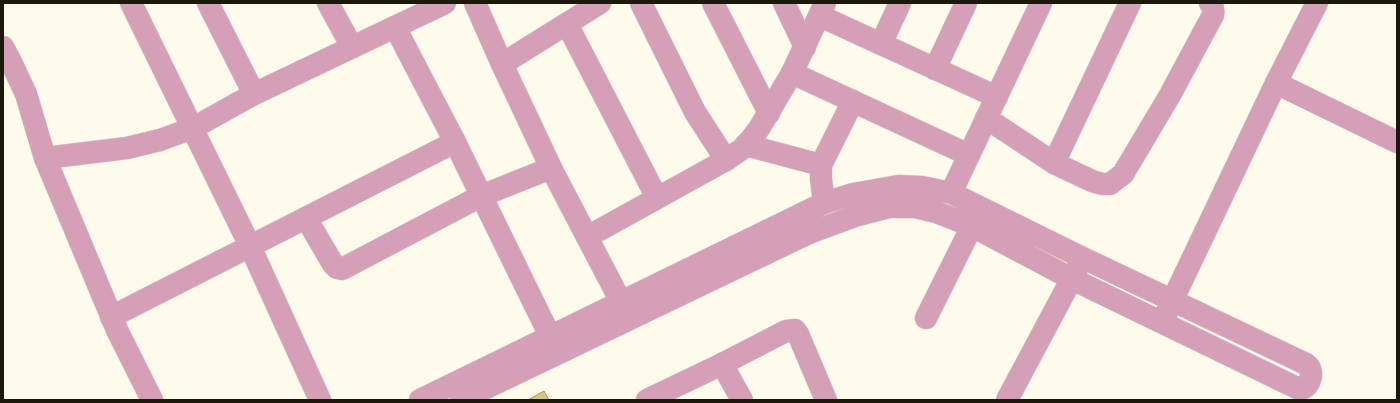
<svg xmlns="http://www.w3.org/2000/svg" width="1400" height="403" viewBox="0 0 1400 403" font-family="'Crimson Pro',serif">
<rect width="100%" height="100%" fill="#fefbed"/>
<path fill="#d9c877" stroke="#a09978" d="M544,391L549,400H528Z"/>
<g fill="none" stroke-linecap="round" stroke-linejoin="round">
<g stroke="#dad7c9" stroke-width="23">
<g id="minor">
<path d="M131,3L250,246L320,400"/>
<path d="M208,3L254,94"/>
<path d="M328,3L352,47"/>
<path d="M475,3L502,64L551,168L621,302"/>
<path d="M641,3L695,112L726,160"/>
<path d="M713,3L769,113"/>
<path d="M784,3L805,47"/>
<path d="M820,16L997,97"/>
<path d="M567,24L657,198"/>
<path d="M395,27L455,142L550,336"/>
<path d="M881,44L900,3"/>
<path d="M3,47L11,62L26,94L45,158L117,330L152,400"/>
<path d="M502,64L600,3"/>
<path d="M935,69L966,3"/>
<path d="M792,73L969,155"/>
<path d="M1276,83L1397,142"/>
<path d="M986,118L1054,163L1092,181L1102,184H1110L1123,174L1129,164L1170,95L1213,15C1214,10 1214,7 1210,3"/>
<path d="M746,145L821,165"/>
<path d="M45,158L127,148L160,140L193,128L254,94L445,3"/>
<path d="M1054,163L1130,3"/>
<path d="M951,193L1041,3"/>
<path d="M824,203L821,179V165L853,101"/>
<path d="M306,218L333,264L337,268L342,269L481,196L551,168"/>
<path d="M587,237L726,160L742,149L752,138L760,127L792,73L825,3"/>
<path d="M1166,314L1276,83L1317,3"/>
<path d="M111,317L455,142"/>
<path d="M926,318L972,226"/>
<path d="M722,364L742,400"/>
<path d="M420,400L824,203L853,194L898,186L922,187L951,193L1083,258L1306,364C1315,370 1311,385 1302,389L1297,388L1072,279L972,226L936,212L915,207H889L858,215L809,233L461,400"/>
<path d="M647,400L722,364L786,331L795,330L798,334L826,400"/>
<path d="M1007,400L1078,267"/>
</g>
</g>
<use href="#minor" stroke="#d69fb8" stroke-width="22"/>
</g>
<rect width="1400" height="403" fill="none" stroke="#1c190c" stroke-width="8"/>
</svg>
